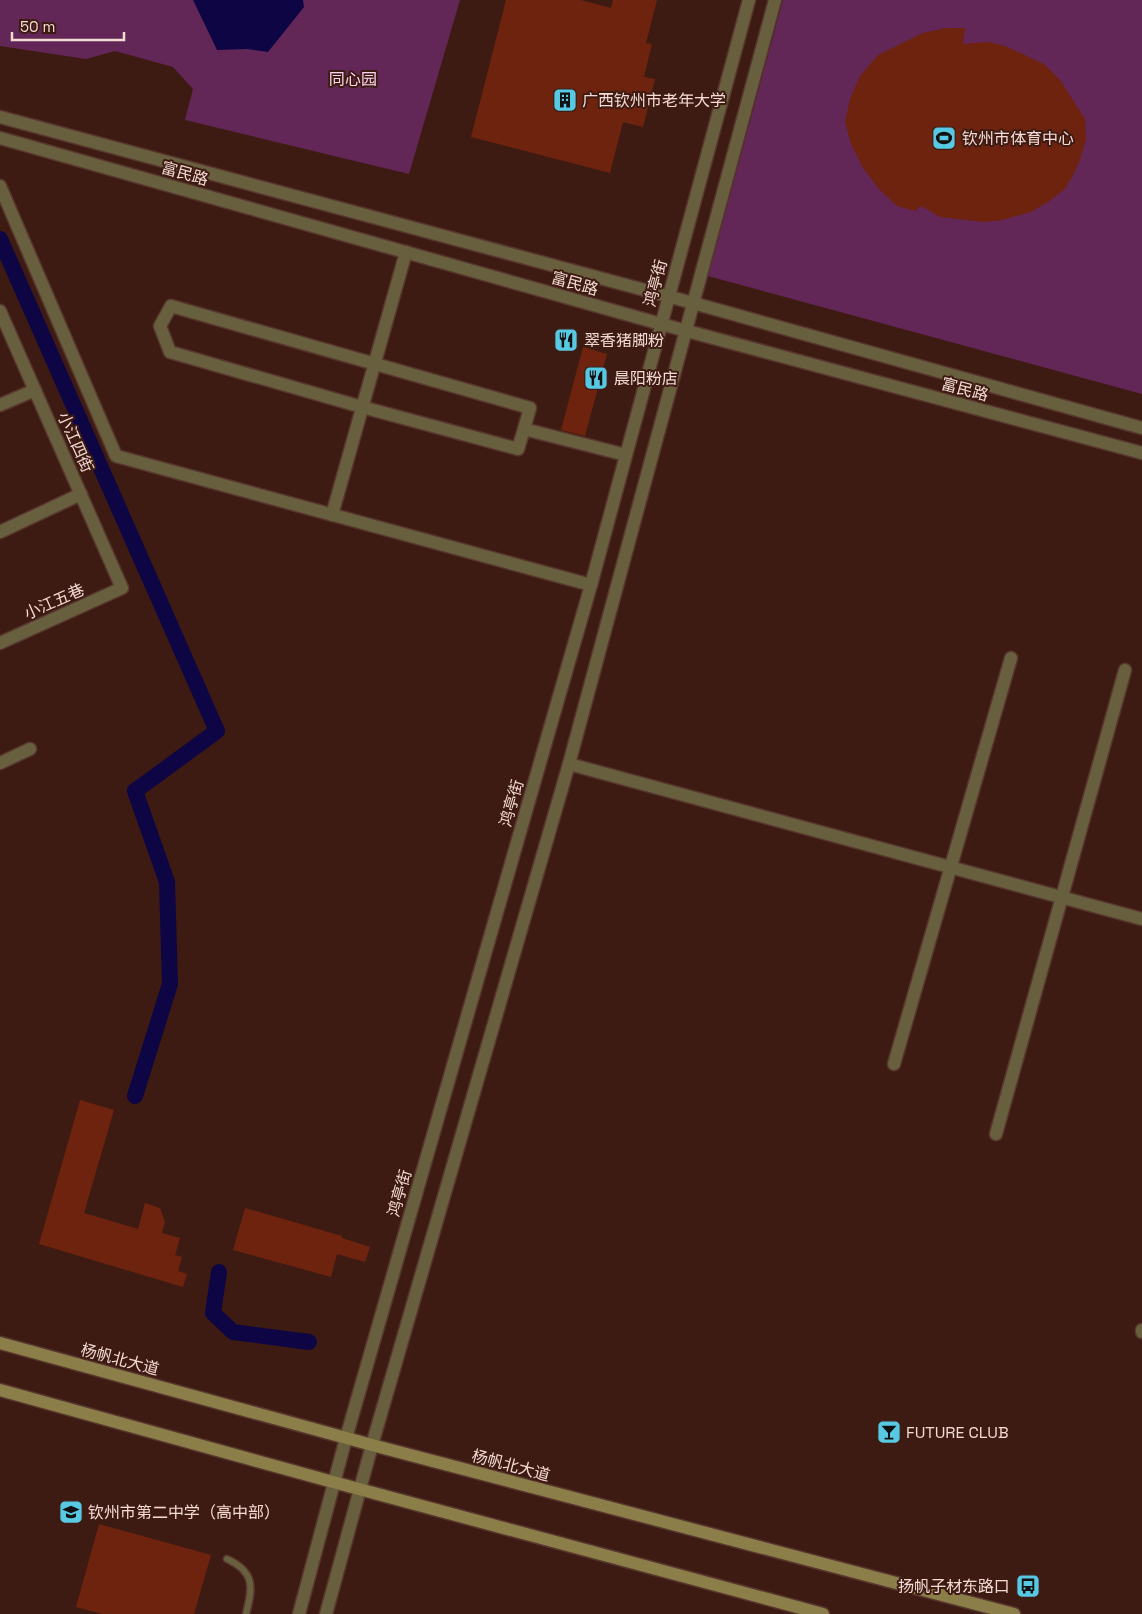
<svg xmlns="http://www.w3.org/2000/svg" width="1142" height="1614" viewBox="0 0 1142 1614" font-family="'Space Grotesk','Noto Sans SC',sans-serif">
<rect width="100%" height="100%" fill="#3e1b12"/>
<g fill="#622756">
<path d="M0,0H460L409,174L185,120L193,89L173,67L115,51L86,59L0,46Z"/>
<path d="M783,0H1142V394L708,276Z"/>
</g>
<path fill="#0e0545" d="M193,0H303L304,7L268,52L247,49L217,50Z"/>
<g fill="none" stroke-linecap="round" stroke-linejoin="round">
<g stroke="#0e0545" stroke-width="16">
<path d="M0,239L217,731L135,791L167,882L170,984L135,1096"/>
<path d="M219,1272L213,1313L233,1332L309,1342"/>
</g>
</g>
<g fill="#6e230e">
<path d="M506,0H581L611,8L613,0H657L646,43L652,44L644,77L655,79L643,127L623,122L610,173L471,137Z"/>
<path d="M946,28H965L963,44L989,42L1005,46L1044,64L1060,80L1085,119L1086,139L1080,160L1074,173L1065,189L1048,202L1031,212L1002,220L984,222L940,217L921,206L915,211L897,206L879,189L863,168L851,144L845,122L850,99L860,76L878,55L923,33Z"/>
<path d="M583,347L607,354L585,436L561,430Z"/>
<path d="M80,1100L114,1110L84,1213L138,1229L145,1203L160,1208L165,1222L162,1233L180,1238L175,1255L182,1257L178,1271L187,1274L183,1287L39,1244Z"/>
<path d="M245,1208L342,1236V1238L370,1247L365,1262L337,1254L331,1277L233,1250Z"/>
<path d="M99,1524L211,1555L194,1614H102L76,1607Z"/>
</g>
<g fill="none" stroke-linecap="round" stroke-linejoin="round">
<g stroke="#57362d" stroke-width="9">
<path id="service" d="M227,1559C255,1572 253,1587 246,1614"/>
</g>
<g stroke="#57362d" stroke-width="15">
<g id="minor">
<path d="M0,186L116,456L591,585"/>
<path d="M0,311L122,588L0,643"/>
<path d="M0,405L35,390"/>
<path d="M524,429L518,449L362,407L170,352L160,326L171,306L530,408L524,429L626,455"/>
<path d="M332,515L406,252"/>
<path d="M0,532L81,494"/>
<path d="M0,763L30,749"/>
<path d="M569,764L1142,919"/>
<path d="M894,1064L1011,658"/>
<path d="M996,1134L1125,670"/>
<path d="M1142,1332V1330"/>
</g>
</g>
<g stroke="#57362d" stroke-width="15">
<g id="tertiary">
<path d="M0,117L693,303L1142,428"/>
<path d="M0,138L661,324L1142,453"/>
<path d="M299,1614L346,1438L591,585L749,0"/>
<path d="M326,1614L372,1445L569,764L775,0"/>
</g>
</g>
<g stroke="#57362d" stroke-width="15">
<g id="secondary">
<path d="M0,1343L372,1445L1014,1614"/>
<path d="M0,1390L333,1482L823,1614"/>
</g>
</g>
<use href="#service" stroke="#675f3e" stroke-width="6"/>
<use href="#minor" stroke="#675f3e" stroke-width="12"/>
<use href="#tertiary" stroke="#675f3e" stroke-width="12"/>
<use href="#secondary" stroke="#8b7e48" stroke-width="12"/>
</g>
<defs>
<g id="building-square" transform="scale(1.25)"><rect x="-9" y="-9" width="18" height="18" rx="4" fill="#58c9e3" stroke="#3e1b12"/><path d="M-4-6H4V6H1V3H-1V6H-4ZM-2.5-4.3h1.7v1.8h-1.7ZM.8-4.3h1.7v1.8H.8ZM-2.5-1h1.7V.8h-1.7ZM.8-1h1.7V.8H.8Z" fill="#111"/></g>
<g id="stadium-square" transform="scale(1.25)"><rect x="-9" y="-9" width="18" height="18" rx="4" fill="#58c9e3" stroke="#3e1b12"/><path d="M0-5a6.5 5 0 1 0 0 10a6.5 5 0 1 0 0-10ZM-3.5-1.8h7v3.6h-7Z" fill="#111"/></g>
<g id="restaurant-square" transform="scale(1.25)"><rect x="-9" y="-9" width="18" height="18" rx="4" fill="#58c9e3" stroke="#3e1b12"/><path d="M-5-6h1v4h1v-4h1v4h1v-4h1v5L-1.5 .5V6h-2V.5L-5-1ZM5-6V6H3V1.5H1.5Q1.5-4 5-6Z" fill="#111"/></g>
<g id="bar-square" transform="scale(1.25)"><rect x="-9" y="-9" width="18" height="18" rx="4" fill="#58c9e3" stroke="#3e1b12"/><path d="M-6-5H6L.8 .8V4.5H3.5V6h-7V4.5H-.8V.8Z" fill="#111"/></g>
<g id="school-square" transform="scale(1.25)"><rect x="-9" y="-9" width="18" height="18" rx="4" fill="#58c9e3" stroke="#3e1b12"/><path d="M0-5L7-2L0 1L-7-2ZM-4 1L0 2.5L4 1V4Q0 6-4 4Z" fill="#111"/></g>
<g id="bus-square" transform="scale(1.25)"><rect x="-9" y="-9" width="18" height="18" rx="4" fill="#58c9e3" stroke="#3e1b12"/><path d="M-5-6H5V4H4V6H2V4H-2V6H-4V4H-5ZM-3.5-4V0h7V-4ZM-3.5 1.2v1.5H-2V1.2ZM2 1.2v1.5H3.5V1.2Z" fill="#111"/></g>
</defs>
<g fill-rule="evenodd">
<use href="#building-square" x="565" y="100"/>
<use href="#stadium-square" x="944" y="138"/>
<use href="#restaurant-square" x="566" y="340"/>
<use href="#restaurant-square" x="596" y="378"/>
<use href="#bar-square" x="889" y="1432"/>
<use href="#school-square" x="71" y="1512"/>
<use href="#bus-square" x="1028" y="1586"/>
</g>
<g text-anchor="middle" stroke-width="4" stroke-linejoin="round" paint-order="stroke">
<g font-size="16" fill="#fbd4f0" stroke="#3e1b12">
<text x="353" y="85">同心园</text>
</g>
<g font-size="16" fill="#f3dad3" stroke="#3e1b12" text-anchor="start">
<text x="582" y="106">广西钦州市老年大学</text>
<text x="962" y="144">钦州市体育中心</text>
<text x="584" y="346">翠香猪脚粉</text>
<text x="614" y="384">晨阳粉店</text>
<text x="906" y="1438">FUTURE CLUB</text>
<text x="88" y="1518">钦州市第二中学（高中部）</text>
<text x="1010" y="1592" text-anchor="end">扬帆子材东路口</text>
</g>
<g font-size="16" fill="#f3dad3" stroke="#3e1b12">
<text transform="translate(185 173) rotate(16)" y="6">富民路</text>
<text transform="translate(575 283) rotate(16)" y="6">富民路</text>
<text transform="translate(655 283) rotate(-75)" y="6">鸿亭街</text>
<text transform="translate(965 389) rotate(15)" y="6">富民路</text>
<text transform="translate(76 442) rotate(66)" y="6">小江四街</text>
<text transform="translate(54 601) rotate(-24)" y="6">小江五巷</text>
<text transform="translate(511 803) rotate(-74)" y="6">鸿亭街</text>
<text transform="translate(399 1193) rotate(-74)" y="6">鸿亭街</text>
<text transform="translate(120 1359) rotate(15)" y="6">杨帆北大道</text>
<text transform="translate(511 1465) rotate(15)" y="6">杨帆北大道</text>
</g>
</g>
<path d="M12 32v8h112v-8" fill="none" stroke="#f3dad3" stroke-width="2.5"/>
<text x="20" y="32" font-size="15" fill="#f3dad3" stroke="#3e1b12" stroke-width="4" paint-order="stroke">50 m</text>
</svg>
